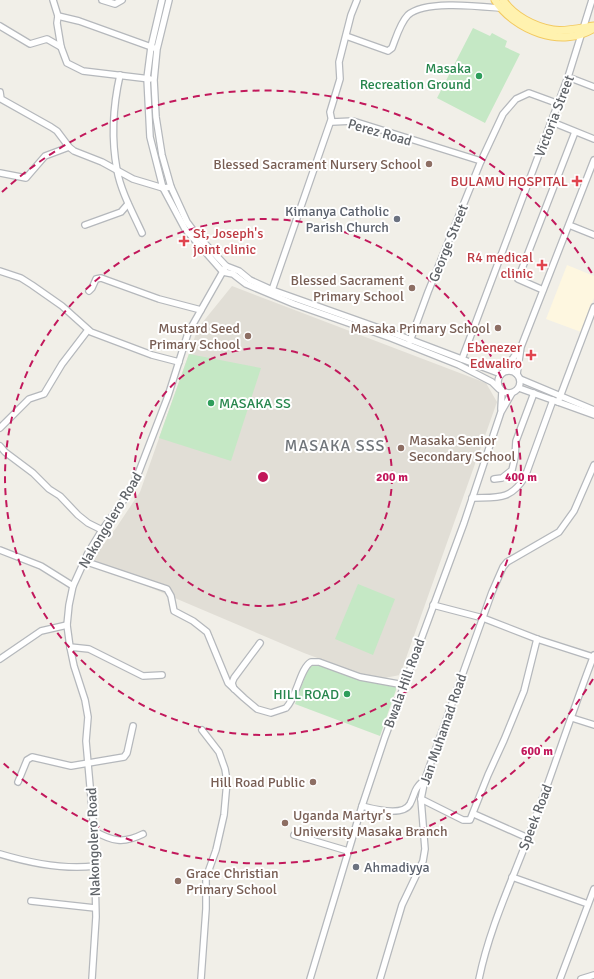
<svg xmlns="http://www.w3.org/2000/svg" width="594" height="979" viewBox="0 0 594 979" font-family="Signika,sans-serif">
<rect width="100%" height="100%" fill="#f1efe8"/>
<path fill="#fef7e0" d="M567,265L594,276V298L581,332L546,319Z"/>
<path fill="#e1ded6" d="M232,286L486,383L497,402L400,675L379,679L363,675L304,653L90,562L116,528L140,492L198,328Z"/>
<g fill="#c5e8c5">
<path d="M473,28L490,36L492,33L507,41L505,47L520,54L485,123L437,98Z"/>
<path d="M189,354L261,368L231,461L159,438Z"/>
<path d="M358,584L395,599L373,655L335,639Z"/>
<path d="M317,662L398,684L380,736L295,704L310,663Z"/>
</g>
<g fill="none" stroke-linecap="round" stroke-linejoin="round">
<g stroke="#b5b8bc" stroke-width="8">
<g id="minor">
<path d="M53,0L58,16L57,23L61,47L67,63L83,71L150,79"/>
<path d="M102,0L115,4L122,0"/>
<path d="M162,0L151,47L147,78L150,137L163,188L185,229L223,272L233,274L246,284L294,304L391,338L459,365L492,382L499,389"/>
<path d="M169,0L157,49L154,80L156,117L162,155L171,187L187,222L196,234L226,266L239,271L250,280L272,290L393,333L501,374"/>
<path d="M357,0L351,15L339,62L340,79L330,112L332,122L353,121L481,161"/>
<path d="M58,16L79,21L154,48"/>
<path d="M0,26L30,44L47,39L61,47"/>
<path d="M346,36L388,51L392,48C396,38 400,23 408,15C424,0 478,6 500,8L503,7"/>
<path d="M120,75C113,106 111,138 117,170C121,192 133,213 142,233"/>
<path d="M568,77L594,87"/>
<path d="M0,92L1,99L51,127L57,131L69,147L74,151L102,162L133,179L163,188L171,187"/>
<path d="M552,122L594,139"/>
<path d="M0,173L26,178L45,156L69,147"/>
<path d="M85,225L121,212L128,204"/>
<path d="M569,225L594,235"/>
<path d="M0,271L21,278L32,285L62,306L91,332L152,355L179,362"/>
<path d="M272,290L331,120"/>
<path d="M543,290L518,279L575,132"/>
<path d="M89,291L92,288L96,279L101,278L159,299L201,310"/>
<path d="M410,341L428,292L481,161L503,114L516,99L529,93L559,104"/>
<path d="M462,359L568,77L592,0"/>
<circle cx="509" cy="382" r="11"/>
<path d="M504,371L520,348"/>
<path d="M517,374L521,347L594,160"/>
<path d="M520,379L594,410"/>
<path d="M519,388L594,415"/>
<path d="M558,402L594,307"/>
<path d="M501,409L502,391"/>
<path d="M0,428L29,399L44,394L62,364L88,330"/>
<path d="M0,446L5,452L33,473L49,489L60,496L78,515L88,523L102,530"/>
<path d="M494,479L502,478L512,470L515,457L516,441L534,393"/>
<path d="M472,498C497,497 510,501 525,477L553,400"/>
<path d="M0,550L41,566L73,586"/>
<path d="M84,561L167,589L171,596L174,611L193,621L207,632L228,683L244,698L257,709L271,713L286,708C297,697 300,668 311,662H319L360,677L404,685"/>
<path d="M433,605L483,618L537,639L593,657"/>
<path d="M70,647L89,649L143,676L162,675"/>
<path d="M0,659L41,631L67,625"/>
<path d="M234,689L232,683L234,678L260,643"/>
<path d="M572,718L594,725"/>
<path d="M18,782L27,760L32,757L71,766L124,757L127,753L133,726"/>
<path d="M421,799L463,820H470L488,775L504,740L524,691L537,639"/>
<path d="M362,806C373,809 403,817 410,804C416,792 413,790 424,780"/>
<path d="M474,814L528,838"/>
<path d="M94,831C112,841 123,844 143,834"/>
<path d="M294,835L348,851"/>
<path d="M0,854C30,863 63,870 95,866"/>
<path d="M512,877L588,904"/>
<path d="M31,901L95,908"/>
<path d="M92,979L96,917L94,831L86,741L88,717L85,700L74,666L70,647L67,625L69,605L73,586L88,553L102,530L126,497L138,474L168,396L188,333L226,266"/>
<path d="M201,979L206,909V878L216,850L224,815L227,781L225,769L219,752L202,730"/>
<path d="M310,979L362,806L385,737L464,523L501,412L512,393"/>
<path d="M380,979L402,905L423,861L425,849L421,799L425,779L492,592L503,567L507,562L559,532L574,511L594,465"/>
<path d="M479,979C489,930 510,885 528,838C551,777 571,715 594,655"/>
<path d="M560,979L594,889"/>
<path d="M581,979L594,975"/>
</g>
</g>
<g stroke="#f2c960" stroke-width="9">
<g id="major">
<path d="M495,0C514,30 562,49 594,28"/>
<path d="M503,0C513,16 535,27 553,30C566,32 581,28 594,26"/>
</g>
</g>
<use href="#minor" stroke="#fff" stroke-width="5.5"/>
<use href="#major" stroke="#fff2af" stroke-width="7"/>
</g>
<g fill="none" stroke="#c2185b" stroke-width="2" stroke-dasharray="7 5">
<circle cx="263" cy="477" r="129"/>
<circle cx="263" cy="477" r="258"/>
<path d="M593 679A387 387 0 0 1 2 762M2 192A387 387 0 0 1 593 275"/>
</g>
<g fill="#2e9e5b" stroke="#fff" stroke-width="1.5">
<circle cx="479" cy="76" r="4"/>
<circle cx="211" cy="403" r="4"/>
<circle cx="347" cy="694" r="4"/>
</g>
<g fill="#8d6e63" stroke="#fff" stroke-width="1.5">
<circle cx="429" cy="164" r="4"/>
<circle cx="412" cy="288" r="4"/>
<circle cx="498" cy="328" r="4"/>
<circle cx="248" cy="336" r="4"/>
<circle cx="401" cy="448" r="4"/>
<circle cx="313" cy="782" r="4"/>
<circle cx="285" cy="823" r="4"/>
<circle cx="178" cy="881" r="4"/>
</g>
<g fill="#e0444e" stroke="#fff" stroke-width="1.5">
<path d="M575 175h4v4h4v4h-4v4h-4v-4h-4v-4h4z"/>
<path d="M182 235h4v4h4v4h-4v4h-4v-4h-4v-4h4z"/>
<path d="M540 259h4v4h4v4h-4v4h-4v-4h-4v-4h4z"/>
<path d="M529 349h4v4h4v4h-4v4h-4v-4h-4v-4h4z"/>
</g>
<g fill="#6b7280" stroke="#fff" stroke-width="1.5">
<circle cx="397" cy="219" r="4"/>
<circle cx="356" cy="867" r="4"/>
</g>
<g text-anchor="middle" stroke-width="4" stroke-linejoin="round" paint-order="stroke">
<g font-size="14" fill="#27864d" stroke="#fff" text-anchor="end">
<text x="471" y="73">Masaka<tspan x="471" dy="16">Recreation Ground</tspan></text>
<text x="219" y="408" text-anchor="start">MASAKA SS</text>
<text x="339" y="699">HILL ROAD</text>
</g>
<g font-size="14" fill="#5f6368" stroke="#fff">
<text transform="translate(554 116) rotate(-69)" y="5">Victoria Street</text>
<text transform="translate(380 132) rotate(16)" y="5">Perez Road</text>
<text transform="translate(448 243) rotate(-68)" y="5">George Street</text>
<text transform="translate(110 520) rotate(-59)" y="5">Nakongolero Road</text>
<text transform="translate(404 683) rotate(-70)" y="5">Bwala Hill Road</text>
<text transform="translate(443 729) rotate(-71)" y="5">Jan Muhamad Road</text>
<text transform="translate(535 817) rotate(-69)" y="5">Speek Road</text>
<text transform="translate(93 842) rotate(-92)" y="5">Nakongolero Road</text>
</g>
<g font-size="14" fill="#785e54" stroke="#fff" text-anchor="end">
<text x="421" y="169">Blessed Sacrament Nursery School</text>
<text x="404" y="285">Blessed Sacrament<tspan x="404" dy="16">Primary School</tspan></text>
<text x="240" y="333">Mustard Seed<tspan x="240" dy="16">Primary School</tspan></text>
<text x="490" y="333">Masaka Primary School</text>
<text x="409" y="445" text-anchor="start">Masaka Senior<tspan x="409" dy="16">Secondary School</tspan></text>
<text x="305" y="787">Hill Road Public</text>
<text x="293" y="820" text-anchor="start">Uganda Martyr's<tspan x="293" dy="16">University Masaka Branch</tspan></text>
<text x="186" y="878" text-anchor="start">Grace Christian<tspan x="186" dy="16">Primary School</tspan></text>
</g>
<g font-size="14" fill="#be3a42" stroke="#fff" text-anchor="end">
<text x="568" y="186">BULAMU HOSPITAL</text>
<text x="193" y="238" text-anchor="start">St, Joseph's<tspan x="193" dy="16">joint clinic</tspan></text>
<text x="533" y="262">R4 medical<tspan x="533" dy="16">clinic</tspan></text>
<text x="522" y="352">Ebenezer<tspan x="522" dy="16">Edwaliro</tspan></text>
</g>
<g font-size="14" fill="#5b616d" stroke="#fff" text-anchor="end">
<text x="389" y="216">Kimanya Catholic<tspan x="389" dy="16">Parish Church</tspan></text>
<text x="364" y="872" text-anchor="start">Ahmadiyya</text>
</g>
<g font-size="16" letter-spacing="1" fill="#70757a" stroke="#fff">
<text x="335" y="451">MASAKA SSS</text>
</g>
</g>
<circle cx="263" cy="477" r="6" fill="#c2185b" stroke="#fff" stroke-width="2"/>
<g font-size="12" text-anchor="middle" font-weight="bold" fill="#c2185b" stroke="#fff" stroke-width="4" stroke-linejoin="round" paint-order="stroke">
<text x="392" y="481">200 m</text>
<text x="521" y="481">400 m</text>
<text x="537" y="755">600 m</text>
</g>
</svg>
